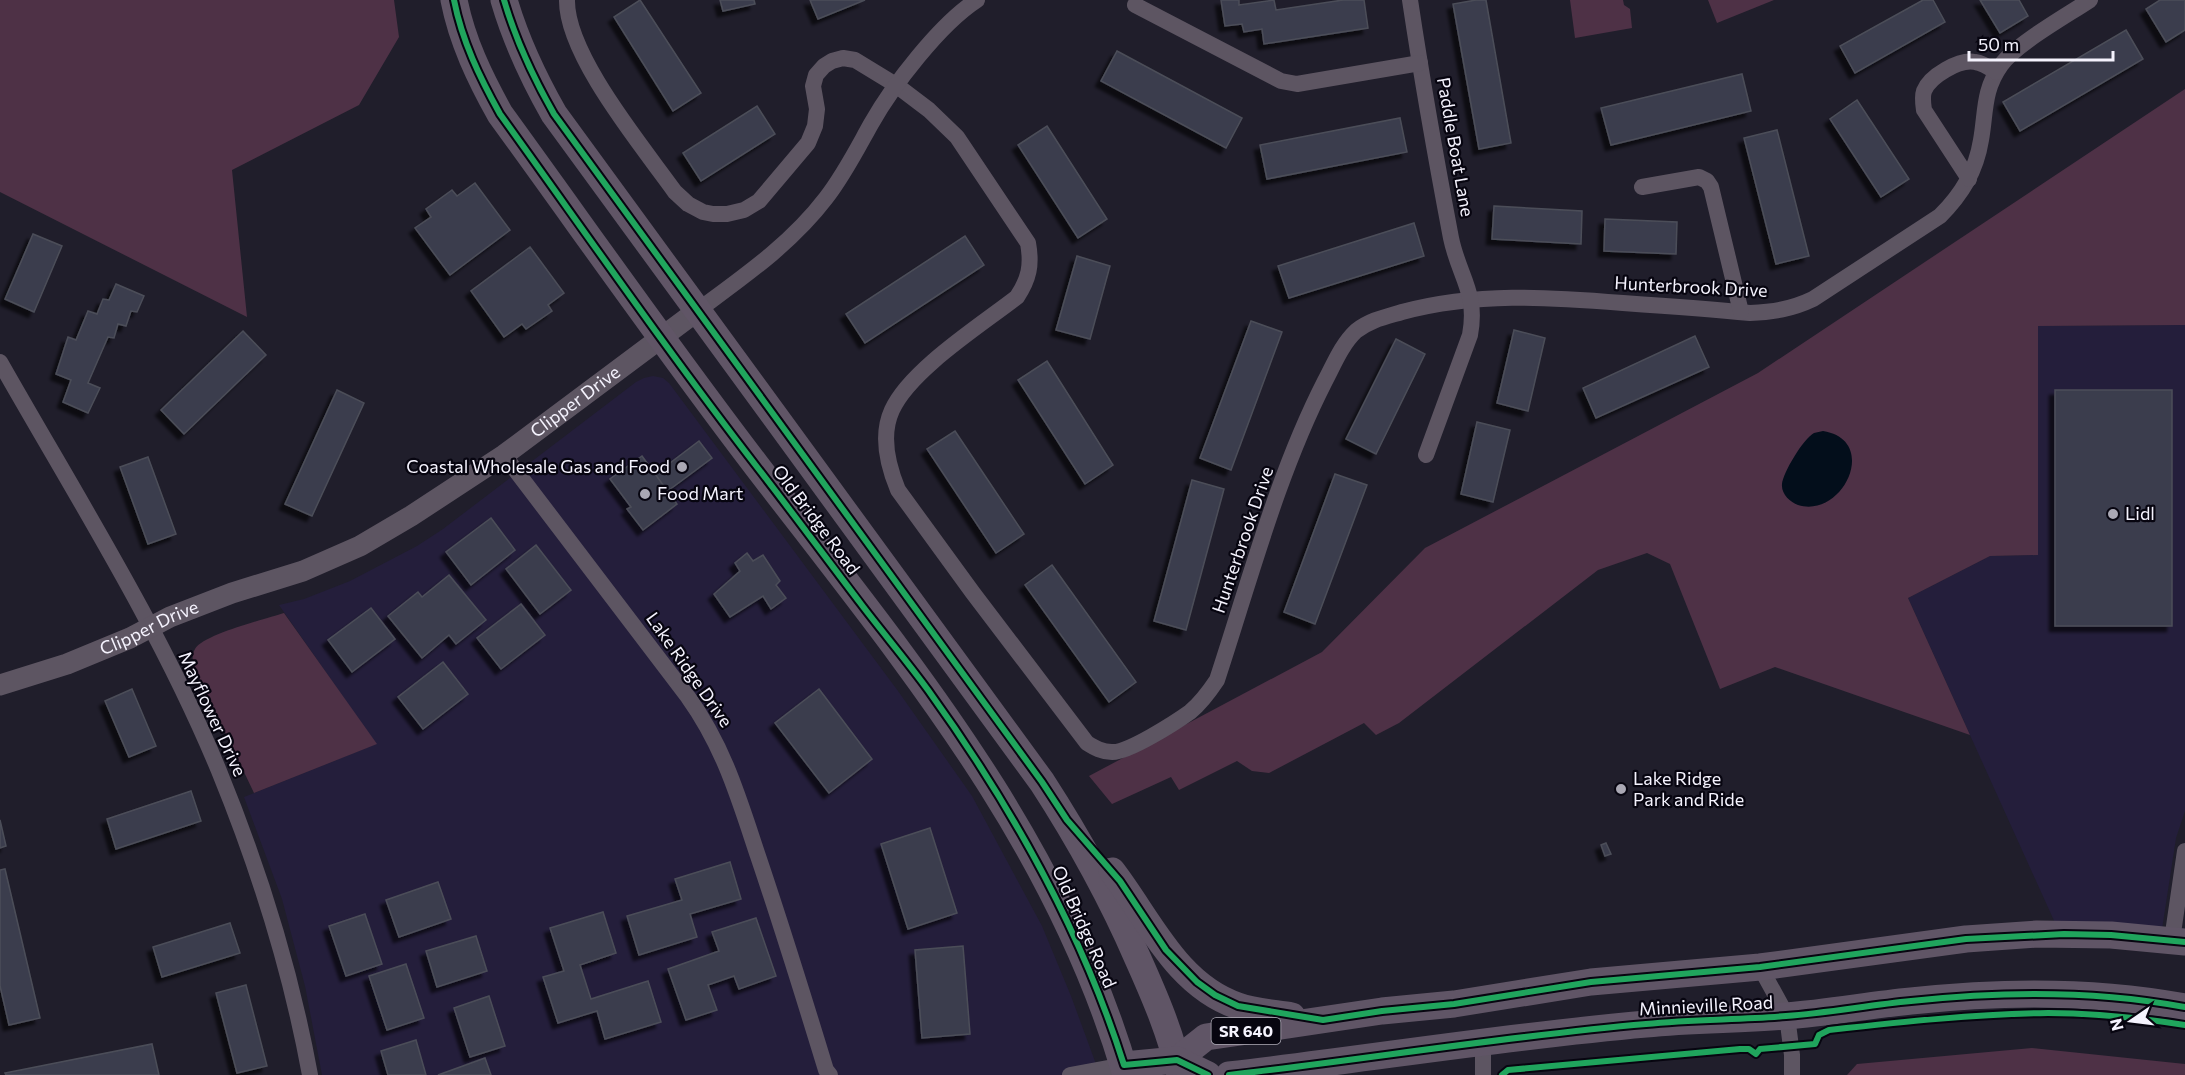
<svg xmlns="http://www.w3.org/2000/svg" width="2185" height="1075" viewBox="0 0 2185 1075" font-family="Commissioner,sans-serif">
<defs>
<filter id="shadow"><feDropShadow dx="-5.5" dy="5.5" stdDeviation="1.5" flood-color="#0009"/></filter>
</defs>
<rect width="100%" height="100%" fill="#201e2b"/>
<g fill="#241e3b">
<path d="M2185,325V811L2176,838L2162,929L2056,925L1908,598L1990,556L2038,555V326Z"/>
<path d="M653,376L663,378L669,383L898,691L972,796L1042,926L1071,996L1100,1075H322L305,986L282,899L244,797L376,744L279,605L304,599L350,581L417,546L443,529L636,382L644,378Z"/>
</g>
<g fill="#4e3146">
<path d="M0,0H394L399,37L359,105L232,170L247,317L0,192Z"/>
<path d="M1570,0H1623L1624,5L1630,9L1632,28L1575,38Z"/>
<path d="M1708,0H1774L1717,23Z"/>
<path d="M2185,89V325L2038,326V555L1990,556L1908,598L1970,735L1775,667L1720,689L1670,564L1647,553L1598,570L1399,723L1376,735L1364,723L1269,773L1252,771L1237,761L1179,790L1171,777L1112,804L1089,776L1322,652L1425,548L1758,373Z"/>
<path d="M284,613L377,744L254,793L194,667C192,661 192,654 195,649C204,634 266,619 284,613Z"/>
<path d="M2032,1048L2185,1064V1075H1847L1857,1064Z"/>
</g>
<path fill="#030e1b" d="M1823,431C1880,440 1843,519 1798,505C1790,502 1781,494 1782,484C1783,473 1803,439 1814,433C1817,432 1820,432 1823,431Z"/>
<g fill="#3b3d4d" stroke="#4c4e59" stroke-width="1.5" filter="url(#shadow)">
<path d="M640,0L701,93L673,111L614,17Z"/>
<path d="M720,0H754L755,4L723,11Z"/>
<path d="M810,0H865L818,19Z"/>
<path d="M1221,0H1239V5L1274,0L1276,10L1343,0H1364L1368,28L1264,44L1262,29L1244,32L1242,24L1225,26Z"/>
<path d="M1476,0H1486L1511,143L1479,149L1453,4Z"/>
<path d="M1923,0H1933L1945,22L1855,73L1840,46Z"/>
<path d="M1980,0H2019L2028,16L2000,33Z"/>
<path d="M2160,0H2185V30L2166,42L2146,9Z"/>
<path d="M2126,30L2143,59L2020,131L2003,102Z"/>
<path d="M1117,51L1242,118L1226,148L1101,81Z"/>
<path d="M1742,74L1751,111L1611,145L1601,108Z"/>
<path d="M1857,100L1909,179L1881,197L1830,119Z"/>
<path d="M757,106L775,134L701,181L683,153Z"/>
<path d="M1400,118L1407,152L1267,179L1260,145Z"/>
<path d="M1047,126L1107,219L1078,238L1018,145Z"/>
<path d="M1777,130L1809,256L1776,264L1744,138Z"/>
<path d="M475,183L510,230L450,275L415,228L431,217L426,209L452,190L457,196Z"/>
<path d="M1494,206L1582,211L1581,244L1492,239Z"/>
<path d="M1605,219L1677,222L1676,254L1604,251Z"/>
<path d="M1414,223L1424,256L1289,298L1278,266Z"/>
<path d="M33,234L62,246L34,312L5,299Z"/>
<path d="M965,236L984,265L865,343L846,314Z"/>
<path d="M530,247L564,293L548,305L552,311L526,329L522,324L504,337L471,291Z"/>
<path d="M1077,256L1110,266L1090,339L1056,330Z"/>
<path d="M116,284L144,296L137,312L131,311L126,326L118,324L114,338L108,337L88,383L100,388L88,413L63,402L71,380L56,374L68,337L76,340L88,311L97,314L103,299L109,300Z"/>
<path d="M1251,321L1282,332L1231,470L1200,458Z"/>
<path d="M1514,330L1545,338L1528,411L1497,403Z"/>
<path d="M243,331L266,355L184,434L161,410Z"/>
<path d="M1695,336L1709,367L1596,418L1583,388Z"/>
<path d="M1396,339L1425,354L1376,454L1346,439Z"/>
<path d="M1047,361L1113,465L1085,484L1018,380Z"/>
<path d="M337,390L364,403L312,516L285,504Z"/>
<rect x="2055" y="390" width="117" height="236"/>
<path d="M1477,422L1510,430L1493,502L1461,494Z"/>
<path d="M955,431L1024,534L996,553L927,449Z"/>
<path d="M699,441L712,458L665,493L653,476Z"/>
<path d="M642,456L677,504L643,530L627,509L631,507L610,479Z"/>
<path d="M148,457L176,534L148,544L120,467Z"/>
<path d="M1335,474L1367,485L1315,624L1284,612Z"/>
<path d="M1192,480L1224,489L1186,630L1154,621Z"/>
<path d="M491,518L515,550L471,585L446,552Z"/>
<path d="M536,545L571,590L540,614L506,569Z"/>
<path d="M747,553L753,561L763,555L780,581L776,585L786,598L771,609L763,596L730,617L714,594L740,571L735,563Z"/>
<path d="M1052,565L1136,682L1109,702L1025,585Z"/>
<path d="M449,575L486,620L456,644L449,635L422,658L388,616L418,592L422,597Z"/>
<path d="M521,604L545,635L501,669L477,638Z"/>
<path d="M371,608L395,639L352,672L328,640Z"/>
<path d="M443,662L468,694L423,729L398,697Z"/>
<path d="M132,689L156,746L129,757L105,701Z"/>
<path d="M819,689L872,759L829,793L775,723Z"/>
<path d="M191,791L201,821L116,849L107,819Z"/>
<path d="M0,820L6,846L0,848Z"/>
<path d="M930,828L957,913L908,929L881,844Z"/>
<path d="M1606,843L1611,854L1605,856L1601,845Z"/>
<path d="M730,862L741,899L690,914L697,937L639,955L627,916L682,900L675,879Z"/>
<path d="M5,869L40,1018L9,1025L0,986V870Z"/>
<path d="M438,882L451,919L399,937L386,900Z"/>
<path d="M603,912L616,953L580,965L591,999L648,981L661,1022L605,1039L597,1011L558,1023L543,977L564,971L550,928Z"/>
<path d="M365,914L382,964L346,976L329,926Z"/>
<path d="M756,918L776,976L739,989L734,976L708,985L717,1010L686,1020L668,969L719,951L712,932Z"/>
<path d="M230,923L240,953L162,977L153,947Z"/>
<path d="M476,936L487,971L437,987L426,951Z"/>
<path d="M963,946L970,1034L922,1038L915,950Z"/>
<path d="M406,964L424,1018L387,1030L369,976Z"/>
<path d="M246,985L267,1066L237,1073L216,993Z"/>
<path d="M489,996L505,1046L470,1057L454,1008Z"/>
<path d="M416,1040L426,1075H388L381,1051Z"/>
<path d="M152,1044L159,1075H6L5,1073Z"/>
<path d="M485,1058L491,1075H438Z"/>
</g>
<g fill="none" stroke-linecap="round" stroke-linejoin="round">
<g stroke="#5d5562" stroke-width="16">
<path d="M567,0C566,55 643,147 675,192L688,204L703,212L713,214H727L744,210L759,201L808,143L815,126L817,109L813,86L816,75L824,66L832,61L843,58L855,60L896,85L929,110L957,137L1028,243C1032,265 1029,279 1017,297C981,325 910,370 892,410C880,436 888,466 898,490L973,593L1087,743C1095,748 1102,752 1112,752C1128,753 1176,722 1190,712C1201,703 1209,692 1217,680C1250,580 1277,475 1325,381C1334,364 1342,344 1356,331C1370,320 1385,317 1402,312C1477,292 1547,297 1623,303C1666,306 1708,309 1750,313C1773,312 1792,309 1813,299L1940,216C1962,194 1976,171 1981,140C1986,112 1983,90 2001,65C2016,44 2066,16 2090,0"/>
<path d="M1410,0C1422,80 1436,159 1451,238C1459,277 1478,292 1470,335L1426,455"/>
<path d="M1135,5L1281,81L1297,84L1420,63"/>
<path d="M1969,179L1924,110C1923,103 1922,97 1924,91C1930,76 1959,59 1975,62C1983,63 1990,68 1996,72"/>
<path d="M1642,187L1699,177L1707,181L1711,187L1741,312"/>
<path d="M697,311C743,277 791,244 826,198C844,175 857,149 871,124C893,85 940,24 977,0"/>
<path d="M0,362C76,496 160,628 219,771C259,869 291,971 310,1075"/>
<path d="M504,455L688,697C724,747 739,799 758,856C782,927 804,998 826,1070L830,1075"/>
<path d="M2172,940L2185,851"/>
<path d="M1760,967L1787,1016L1792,1055V1075"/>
<path d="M1483,1042V1075"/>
<path d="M1070,1075L1124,1065"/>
</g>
<path stroke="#5d5562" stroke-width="21" id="s1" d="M0,685L67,664L130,638L170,617L232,593L303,571L360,546L411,516L504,455L697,311"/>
<g stroke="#605566" stroke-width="27">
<path d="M454,0C462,41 480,78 500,114C585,231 668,350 756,465C903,657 1057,838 1126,1075"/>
<path d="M504,0C516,41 533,77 554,114L1042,782C1079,839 1111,897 1138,959C1155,997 1171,1034 1180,1075"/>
<path d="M1112,871C1149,919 1176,985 1238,1006C1255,1012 1274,1013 1292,1016"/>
<path d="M1177,1060L1206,1037L1382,1011L1454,1004L1591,982L1760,967L1966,939L2037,934L2111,935L2185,942"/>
<path d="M1124,1065L1177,1060L1208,1075"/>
<path d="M1229,1075C1368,1059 1507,1036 1646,1024C1693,1019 1740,1020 1786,1016C1828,1013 1869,1005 1911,1001C2002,991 2094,990 2185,1007"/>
</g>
<g stroke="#070510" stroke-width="10">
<g id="cycleway">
<path d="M454,0C462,41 480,78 500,114C585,232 668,352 757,467C792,512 826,558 861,604C883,633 907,661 928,690C1011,805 1081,929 1124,1065L1177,1060L1208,1075"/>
<path d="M504,0C516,41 533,77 554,114L1042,782L1067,820L1120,881L1166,950L1197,982L1215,995L1238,1006L1323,1020L1382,1011L1454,1004L1591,982L1760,967L1966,939L2064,934L2111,935L2185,942"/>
<path d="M1229,1075C1368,1059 1507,1036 1646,1024C1693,1019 1740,1020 1786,1016C1828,1013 1869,1005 1911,1001C2002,991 2094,990 2185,1007"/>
<path d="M1502,1075L1508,1070L1740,1049H1749L1756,1054L1760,1049L1815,1044L1819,1035L1829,1030C1902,1022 1975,1014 2048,1013C2094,1013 2140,1018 2185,1025"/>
</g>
</g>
<use href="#cycleway" stroke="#20a55d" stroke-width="6"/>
</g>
<g fill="#aaa8b4" stroke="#070510" stroke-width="2">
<circle cx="682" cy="467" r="6"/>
<circle cx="645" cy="494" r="6"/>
<circle cx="2113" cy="514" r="6"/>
<circle cx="1621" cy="789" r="6"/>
</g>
<g text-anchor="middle" stroke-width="4.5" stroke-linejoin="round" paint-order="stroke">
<rect fill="#070510" stroke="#aeacb7" stroke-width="1.5" x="1211.5" y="1018" width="69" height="26" rx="4.5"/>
<g font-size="16" font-weight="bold" fill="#f5f3fe">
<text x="1246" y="1037">SR 640</text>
</g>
<g font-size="18" fill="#f5f3fe" stroke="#070510">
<text transform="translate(1455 147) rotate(80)" y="6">Paddle Boat Lane</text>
<text transform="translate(1691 287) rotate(3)" y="6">Hunterbrook Drive</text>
<text dy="6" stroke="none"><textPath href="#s1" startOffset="646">Clipper Drive</textPath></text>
<text transform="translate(816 520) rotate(53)" y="6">Old Bridge Road</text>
<text transform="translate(1243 540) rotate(-71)" y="6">Hunterbrook Drive</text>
<text dy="6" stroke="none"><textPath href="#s1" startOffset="160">Clipper Drive</textPath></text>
<text transform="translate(689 670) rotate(55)" y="6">Lake Ridge Drive</text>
<text transform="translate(212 714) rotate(65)" y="6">Mayflower Drive</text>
<text transform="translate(1084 927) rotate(66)" y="6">Old Bridge Road</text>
<text transform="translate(1706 1006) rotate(-3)" y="6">Minnieville Road</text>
</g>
<g font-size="18" fill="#f5f3fe" stroke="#070510" text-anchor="start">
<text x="670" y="473" text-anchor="end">Coastal Wholesale Gas and Food</text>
<text x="657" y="500">Food Mart</text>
<text x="2125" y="520">Lidl</text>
<text x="1633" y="785">Lake Ridge<tspan x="1633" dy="21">Park and Ride</tspan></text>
</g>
</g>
<g transform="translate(2131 1021) rotate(256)" stroke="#070510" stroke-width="4.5" paint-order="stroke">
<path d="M0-4.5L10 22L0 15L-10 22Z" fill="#f5f3fe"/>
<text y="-9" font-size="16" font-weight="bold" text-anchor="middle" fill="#f5f3fe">N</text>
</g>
<path d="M1969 51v9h144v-9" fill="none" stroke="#f5f3fe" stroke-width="3"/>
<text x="1978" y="51" font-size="18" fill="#f5f3fe" stroke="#070510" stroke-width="4.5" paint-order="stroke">50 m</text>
</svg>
